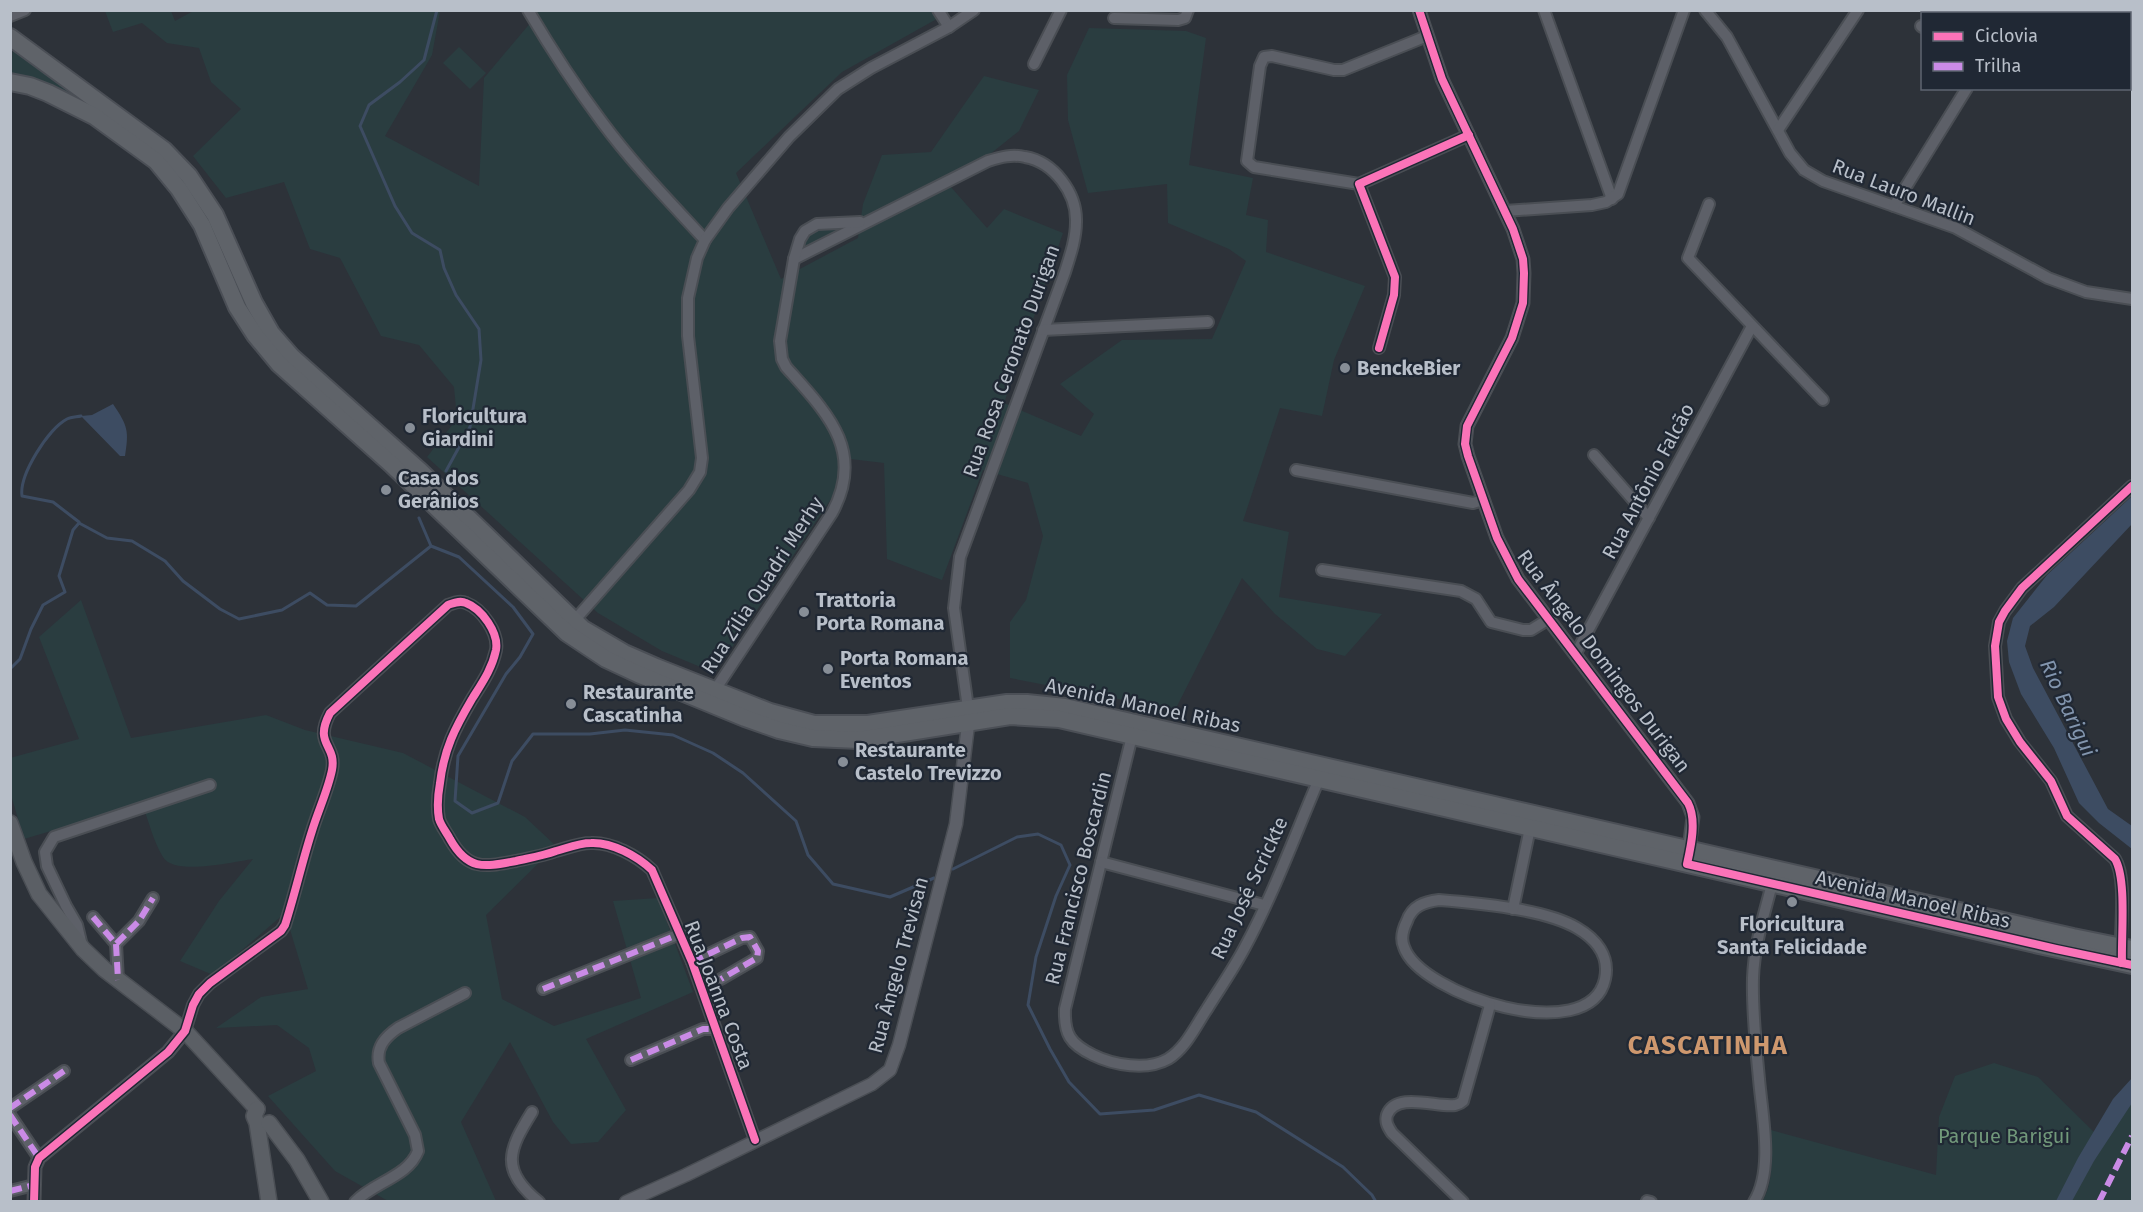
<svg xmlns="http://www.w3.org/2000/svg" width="2143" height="1212" viewBox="0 0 2143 1212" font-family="'Fira Sans',sans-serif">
<rect width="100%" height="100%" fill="#2d3239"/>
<g fill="#2a3d40">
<path d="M195,10L440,11L432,55L385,136L479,186L484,78L537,15L535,11H951L842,72L736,173L781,279L858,238L863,204L882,155L931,152L984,76L1039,90L1019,131L950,186L987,228L1004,209L1063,233L1004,403L1081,436L1094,414L1060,384L1122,340L1212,339L1246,261L1229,249L1168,223L1167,184L1088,193L1068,120L1067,75L1089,28L1186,31L1206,38L1189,165L1253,178L1246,215L1268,220L1266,252L1365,286L1334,360L1322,416L1280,408L1243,521L1289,532L1279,597L1382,614L1345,656L1317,649L1275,614L1242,578L1175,710L1010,678V622L1026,600L1043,536L1028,483L983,470L942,580L887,559L884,463L842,458L840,475L835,493L715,673L662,651L598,613L427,457L457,419L454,387L419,345L381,336L340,258L310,249L284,182L226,198L193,156L241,109L211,82L199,48L167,43L142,23L113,32L105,11H171L175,21Z"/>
<path d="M13,43L88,100V105L11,78Z"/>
<path d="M459,47L486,73L470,89L443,63Z"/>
<path d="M822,228H848L800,251C805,239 808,231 822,228Z"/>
<path d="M81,600L131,738L266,715L305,730L403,753L525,817L556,846L486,915L502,999L554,1026L641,998L613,901L658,898L693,992L586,1039L626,1110L598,1142L571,1144L553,1122L510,1042L461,1122L496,1201H388L335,1171L268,1096L316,1071L309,1048L277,1025L216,1028L261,997L308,989L285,913L213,975L180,961L219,901L253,859C233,862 174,876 163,857C153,841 149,821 142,804L24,839L11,795L10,758L79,739L39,637Z"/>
<path d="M1994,1063L2038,1077L2100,1138L2132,1091V1201L1762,1202C1775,1180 1771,1154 1771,1130L1936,1175L1939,1117L1955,1076Z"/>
</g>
<g fill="#3d4c62">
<path d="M113,404C128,426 129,431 125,456H120L81,416L92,415Z"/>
<path d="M2132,496V524L2054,607L2030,626L2025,646L2033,668L2108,809L2132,826V849L2099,823L2079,803L2054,748L2021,694L2009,662L2007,641L2013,618L2047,575Z"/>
<path d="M2132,1078V1103L2094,1161L2072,1201H2056L2078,1158L2113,1099Z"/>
</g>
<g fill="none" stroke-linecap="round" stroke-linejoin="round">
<g stroke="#3d4c62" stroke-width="3">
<path d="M437,10L424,60L400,82L369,105L360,126L395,206L412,233L440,250L444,268L456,295L479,329L481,360L470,427L446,471"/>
<path d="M419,518L431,546L459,557L513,607L533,634L520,657L506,674L458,756L455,801L472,813L498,803L512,761L533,734H590L625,730L673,735L713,753L743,773L796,821L808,855L833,884L890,897L934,878"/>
<path d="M79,522L53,502L22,496C19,475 48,429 67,419C71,417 77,417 81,416"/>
<path d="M10,669L20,659L31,629L43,605L65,592L59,576L73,530L79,523L107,538L132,541L165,561L183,581L220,609L239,619L282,610L310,593L327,605L356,606L431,546"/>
<path d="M953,869L1017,837L1038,834L1061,845L1070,865L1056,896L1036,957L1028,1005L1050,1049L1069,1082L1100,1114L1154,1110L1199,1095L1256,1112L1343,1167L1372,1195L1376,1202"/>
</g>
<g stroke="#4a4e54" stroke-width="14">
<g id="minor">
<path d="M528,10C551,49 575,86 602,122C633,164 670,202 705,240"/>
<path d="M938,10L949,27"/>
<path d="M1544,10L1612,199"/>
<path d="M1705,10L1727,37L1790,153L1804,170L1823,181L1956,228L2048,278L2086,292L2132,299"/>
<path d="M2077,10L2082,14"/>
<path d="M2026,14L2028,10"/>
<path d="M10,16L25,10"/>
<path d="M1114,18L1178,20L1185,18L1188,10"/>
<path d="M1921,26L1922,27"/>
<path d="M1427,36L1343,70H1334L1272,56L1264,57L1260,66L1247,161L1254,167L1359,184L1469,135"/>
<path d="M2130,45L2132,47"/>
<path d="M1034,64L1061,10"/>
<path d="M1778,130L1858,10"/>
<path d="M1359,184L1395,277L1394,295L1379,348"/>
<path d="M1709,204L1688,258L1823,400"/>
<path d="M1894,206L1967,88"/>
<path d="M1505,211L1592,205L1606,202L1618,194L1684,10"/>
<path d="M794,259L988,161C1001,157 1012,154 1025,157C1054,162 1077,193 1076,222C1076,239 1070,256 1065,272L960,557L954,608L968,708"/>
<path d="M1043,330L1208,322"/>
<path d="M1594,455L1649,518"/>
<path d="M1296,470L1473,503L1483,500"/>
<path d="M1322,570L1461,591L1476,599L1491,622L1523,630H1531L1549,619"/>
<path d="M574,621L689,490L700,472L702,458L688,336V298L697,258L705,240L728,208L789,137L838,89L871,68L949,27L974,10"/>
<path d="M1576,653L1752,326"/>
<path d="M715,690L832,513C866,450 826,412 786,367L782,359L780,341L794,259L800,239L805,231L817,224L860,222"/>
<path d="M1132,736L1065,1009C1064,1034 1070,1044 1093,1055C1113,1065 1147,1071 1168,1059C1186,1048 1196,1025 1207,1009C1220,988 1234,968 1245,947C1274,893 1295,835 1319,779"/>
<path d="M1101,862L1264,905"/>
<path d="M1439,900C1477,903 1545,909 1577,928C1596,939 1610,956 1605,979C1590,1049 1420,995 1404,947C1400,938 1403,929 1407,921C1412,906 1424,902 1439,900Z"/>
<path d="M1513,909L1530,828"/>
<path d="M93,917L116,944L139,921L153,898"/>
<path d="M116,944L118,980"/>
<path d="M82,946L77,925L66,906L47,866L45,852L54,837L210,785"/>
<path d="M2121,951C2120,927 2127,878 2115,859L2067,816L2051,781L2020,742L2006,719L1998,697L1995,646L1999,622L2005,611L2022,588L2132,486"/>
<path d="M692,962L742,938L750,937L758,951L757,958L721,979"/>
<path d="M543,989L680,934"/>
<path d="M185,1031L193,1005L199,994L210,983L281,931L285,925C295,894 302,862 312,831C318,811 328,790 332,770C337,744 313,745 330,713L448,605C454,603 460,600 466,603C482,609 499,633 496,650C492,669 482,683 472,699C455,728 444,749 440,783C438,794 437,808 439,819C441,826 447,833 450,839C468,871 484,867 516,861C529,858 542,856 556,851C567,848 579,843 591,843C612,842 637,856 652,870L692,962L755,1140"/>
<path d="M631,1060L703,1029H715"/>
<path d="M10,1108L64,1071"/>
<path d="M532,1112C509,1149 499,1170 539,1202"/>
<path d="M10,1115L39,1158"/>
<path d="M10,1191L34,1185"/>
<path d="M1647,1201L1651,1202"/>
<path d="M355,1202C374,1182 408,1177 418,1151L415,1135L379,1063C376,1047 385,1037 398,1028L465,993"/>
<path d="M1463,1202L1392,1133C1388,1127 1385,1122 1387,1115C1396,1091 1438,1108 1455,1105C1459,1104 1460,1104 1463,1101L1490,1005"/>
<path d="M1754,1202C1774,1170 1762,1115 1759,1079C1756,1046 1752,1012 1753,978C1754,946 1764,915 1772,884"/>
</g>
</g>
<g stroke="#4a4e54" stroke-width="15">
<g id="tertiary">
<path d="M1419,10L1442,79L1513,229L1523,259L1524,273L1523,303L1512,338L1467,426L1465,444L1468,456L1497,538L1518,579L1688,803L1693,817L1688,857"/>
<path d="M34,1202L35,1167L39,1158L168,1052L185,1031"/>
<path d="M626,1202L686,1175L872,1084L890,1070L899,1045L956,824L969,717"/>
</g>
</g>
<g stroke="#4a4e54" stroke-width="18">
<g id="secondary">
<path d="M10,823L24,862L39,894L83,949L104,969L185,1031L257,1109"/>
<path d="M257,1109L254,1116L257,1123L269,1202"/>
<path d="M269,1123L297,1160L321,1202"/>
</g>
</g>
<g stroke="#4b4f56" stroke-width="20">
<g id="primary">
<path d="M10,37L164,150L189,176L215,215L254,303L271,333L292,357L420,471L583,629L624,653L656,667L770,712L814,724H868L1007,703H1027L1065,707L2073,937L2132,949"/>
<path d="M10,82L30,86L48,93L94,116L156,161L179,189L202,225L237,307L255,335L279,364L391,464L567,633L606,659L638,674L745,718L779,730L813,738L859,740L1010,716L1059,719L2039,945L2132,965"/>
</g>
</g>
<use href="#minor" stroke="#5d6068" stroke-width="10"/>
<use href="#tertiary" stroke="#5d6068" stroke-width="12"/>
<use href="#secondary" stroke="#5b5f65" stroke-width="15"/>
<use href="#primary" stroke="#5f6369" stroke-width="16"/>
<g stroke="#ca8be6" stroke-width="6" stroke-dasharray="12 6" stroke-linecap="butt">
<path d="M93,917L116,944L139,921L153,898"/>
<path d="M116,944L118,980"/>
<path d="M692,962L742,938L750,937L758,951L757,958L721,979"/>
<path d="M543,989L680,934"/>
<path d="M631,1060L703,1029H715"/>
<path d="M10,1108L64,1071"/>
<path d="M10,1115L39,1158"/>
<path d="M10,1191L34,1185"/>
<path d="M2099,1202L2132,1136"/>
</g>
<g stroke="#202834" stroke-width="11">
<g id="cycleway">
<path d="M1419,10L1442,79L1513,229L1523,259L1524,273L1523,303L1512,338L1467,426L1465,444L1468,456L1497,538L1518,579L1688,803C1697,820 1691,846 1687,864L2056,949L2132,965"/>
<path d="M1379,348L1394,295L1395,277L1359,184L1469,135"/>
<path d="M2122,963C2121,937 2127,879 2115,859L2067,816L2051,781L2020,742L2006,719L1998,697L1995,646L1999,622L2005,611L2022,588L2132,486"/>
<path d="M34,1202L35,1167L39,1158L168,1052L185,1031L193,1005L199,994L210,983L281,931L285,925C295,894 302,862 312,831C318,811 328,790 332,770C337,744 313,745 330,713L448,605C454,603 460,600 466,603C482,609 499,633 496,650C492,669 482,683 472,699C455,728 444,749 440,783C438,794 437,808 439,819C441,826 447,833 450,839C468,871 484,867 516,861C529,858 542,856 556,851C567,848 579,843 591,843C612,842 637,856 652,870L692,962L755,1140"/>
</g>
</g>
<use href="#cycleway" stroke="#fb73b8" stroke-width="8"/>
</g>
<g fill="#878e97" stroke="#202834" stroke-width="2">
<circle cx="1345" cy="368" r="6"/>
<circle cx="410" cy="428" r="6"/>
<circle cx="386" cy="490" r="6"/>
<circle cx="804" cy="612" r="6"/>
<circle cx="828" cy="669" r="6"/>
<circle cx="571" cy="704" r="6"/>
<circle cx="843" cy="762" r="6"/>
<circle cx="1792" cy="902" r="6"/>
</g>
<g text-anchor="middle" stroke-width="4.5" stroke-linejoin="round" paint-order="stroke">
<g font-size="20" fill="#b8bfc9" stroke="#202834">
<text transform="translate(1904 192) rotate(21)" y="7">Rua Lauro Mallin</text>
<text transform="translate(1011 361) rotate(-70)" y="7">Rua Rosa Ceronato Durigan</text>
<text transform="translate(1648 481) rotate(-62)" y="7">Rua Antônio Falcão</text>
<text transform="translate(762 585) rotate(-57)" y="7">Rua Zília Quadri Merhy</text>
<text transform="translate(1604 661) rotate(53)" y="7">Rua Ângelo Domingos Durigan</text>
<text transform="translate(1143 705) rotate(12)" y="7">Avenida Manoel Ribas</text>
<text transform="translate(1078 878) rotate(-76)" y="7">Rua Francisco Boscardin</text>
<text transform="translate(1249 888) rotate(-65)" y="7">Rua José Scrickte</text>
<text transform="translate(1913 899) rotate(13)" y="7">Avenida Manoel Ribas</text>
<text transform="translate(898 965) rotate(-75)" y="7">Rua Ângelo Trevisan</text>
<text transform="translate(719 995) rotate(69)" y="7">Rua Joanna Costa</text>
</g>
<g font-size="20" font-weight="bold" fill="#b8bfc9" stroke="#202834" text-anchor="start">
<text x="1357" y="375">BenckeBier</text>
<text x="422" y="423">Floricultura<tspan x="422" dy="23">Giardini</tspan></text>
<text x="398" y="485">Casa dos<tspan x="398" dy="23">Gerânios</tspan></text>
<text x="816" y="607">Trattoria<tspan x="816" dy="23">Porta Romana</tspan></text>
<text x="840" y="665">Porta Romana<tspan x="840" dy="23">Eventos</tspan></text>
<text x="583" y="699">Restaurante<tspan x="583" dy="23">Cascatinha</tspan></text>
<text x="855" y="757">Restaurante<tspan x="855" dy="23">Castelo Trevizzo</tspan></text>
<text x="1792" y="931" text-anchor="middle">Floricultura<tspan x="1792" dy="23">Santa Felicidade</tspan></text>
</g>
<g font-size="20" fill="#71987a" stroke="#202834">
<text x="2004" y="1143">Parque Barigui</text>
</g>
<g font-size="21" font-style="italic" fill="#8295ae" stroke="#202834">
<text transform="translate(2068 708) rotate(65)" y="7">Rio Barigui</text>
</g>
<g font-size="26" font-weight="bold" letter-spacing="1.5" fill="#ce986e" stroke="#202834">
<text x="1708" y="1054">CASCATINHA</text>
</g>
</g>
<rect width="2143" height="1212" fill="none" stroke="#b8bfc9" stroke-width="24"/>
<rect x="1921" y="12" width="210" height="78" fill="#202834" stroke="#5d6470" stroke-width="1.5"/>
<rect x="1933" y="32" width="30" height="9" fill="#fb73b8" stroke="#5d6470" stroke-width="1.5"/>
<text x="1975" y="42" font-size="18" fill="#b8bfc9">Ciclovia</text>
<rect x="1933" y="62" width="30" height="9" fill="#ca8be6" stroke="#5d6470" stroke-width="1.5"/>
<text x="1975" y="72" font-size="18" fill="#b8bfc9">Trilha</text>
</svg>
